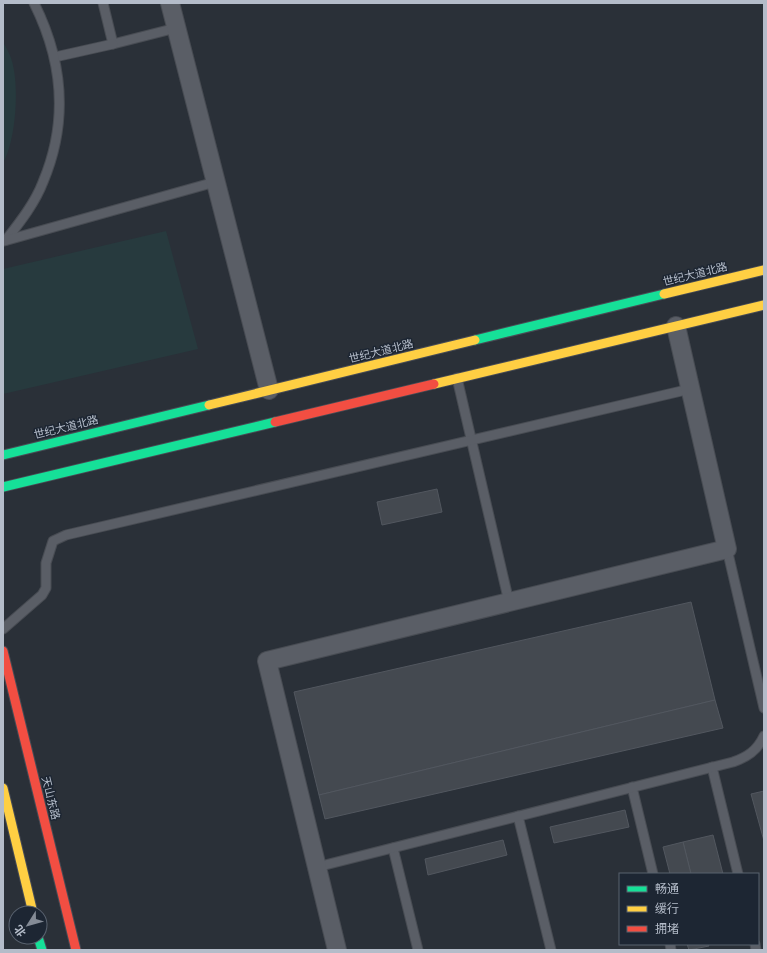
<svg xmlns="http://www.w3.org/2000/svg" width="767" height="953" viewBox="0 0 767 953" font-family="Commissioner,'Noto Sans SC',sans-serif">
<rect width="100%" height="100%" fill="#2a3038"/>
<g fill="#273a3e">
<path d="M3,42C6,47 9,53 11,58C20,84 16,140 3,163Z"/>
<path d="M166,231L198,349L3,394V269Z"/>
</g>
<g fill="#444950" stroke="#52575f">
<path d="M437,489L442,512L382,525L377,502Z"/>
<path d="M691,602L715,700L319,795L294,692Z"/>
<path d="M715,700L723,728L325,819L319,795Z"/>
<path d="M764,791V841L751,794Z"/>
<path d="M625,810L629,827L554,843L550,827Z"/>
<path d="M713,835L723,874H691L683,842Z"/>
<path d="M503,840L507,855L428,875L425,859Z"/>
<path d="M683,842L691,874H670L663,847Z"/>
<path d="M687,944H708L709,946L689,950Z"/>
</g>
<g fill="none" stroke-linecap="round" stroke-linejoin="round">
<g stroke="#484c53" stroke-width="11">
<g id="lane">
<path d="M103,3L113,44L176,28"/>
<path d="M55,57L113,44"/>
<path d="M6,240C20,222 35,203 43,182C69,120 63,61 34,3"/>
<path d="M4,241L215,182"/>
<path d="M457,378L509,602"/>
<path d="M727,549L764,708"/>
<path d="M3,629L42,595L46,588V563L53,541L66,535L690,389"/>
<path d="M712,767L738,874"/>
<path d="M632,787L653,874"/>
<path d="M518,816L551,950"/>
<path d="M393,848L418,950"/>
<path d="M317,867L733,762C747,757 757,751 764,736"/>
<path d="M670,944L671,950"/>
<path d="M755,944L756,950"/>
</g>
</g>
<g stroke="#484c53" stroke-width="20">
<g id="street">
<path d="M170,3L269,390"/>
<path d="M337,950L267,661L727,549L676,326"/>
</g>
</g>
<g stroke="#484c55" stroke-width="11">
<g id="fast">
<path d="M475,340L664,294"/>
<path d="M3,455L209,405"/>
<path d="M3,487L275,422"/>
<path d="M38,937L42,950"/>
</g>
</g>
<g stroke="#484c55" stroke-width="11">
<g id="slow">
<path d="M664,294L764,270"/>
<path d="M434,384L764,305"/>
<path d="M209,405L475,340"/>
<path d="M3,788L33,913"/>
</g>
</g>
<g stroke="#484c55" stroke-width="11">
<g id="jam">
<path d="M275,422L434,384"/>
<path d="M3,651L76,950"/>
</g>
</g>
<use href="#lane" stroke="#5a5e66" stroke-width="9"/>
<use href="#street" stroke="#5a5e66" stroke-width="18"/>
<use href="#fast" stroke="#16e098" stroke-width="9"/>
<use href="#slow" stroke="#ffcf43" stroke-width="9"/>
<use href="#jam" stroke="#f24e42" stroke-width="9"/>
</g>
<g text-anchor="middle" stroke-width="3" stroke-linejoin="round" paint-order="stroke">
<g font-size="11" fill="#b4bcc9" stroke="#1d2633">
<text transform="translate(695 274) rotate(-14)" y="4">世纪大道北路</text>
<text transform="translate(381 351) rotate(-14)" y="4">世纪大道北路</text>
<text transform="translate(66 427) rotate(-14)" y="4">世纪大道北路</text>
<text transform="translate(51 798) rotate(76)" y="4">天山东路</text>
</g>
</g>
<rect width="767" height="953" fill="none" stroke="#b4bcc9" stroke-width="8"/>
<rect x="619" y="873" width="140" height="72" fill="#1d2633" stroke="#59626f"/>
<rect x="627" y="886" width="20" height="6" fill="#16e098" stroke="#59626f"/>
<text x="655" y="893" font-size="12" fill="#b4bcc9">畅通</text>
<rect x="627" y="906" width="20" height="6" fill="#ffcf43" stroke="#59626f"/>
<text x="655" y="913" font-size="12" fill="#b4bcc9">缓行</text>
<rect x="627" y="926" width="20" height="6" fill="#f24e42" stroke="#59626f"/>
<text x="655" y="933" font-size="12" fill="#b4bcc9">拥堵</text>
<g transform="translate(28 925) rotate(233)"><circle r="19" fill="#1d2633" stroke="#59626f"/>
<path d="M0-3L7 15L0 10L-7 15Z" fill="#848b96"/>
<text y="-6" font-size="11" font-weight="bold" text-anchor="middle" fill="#b4bcc9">北</text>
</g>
</svg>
